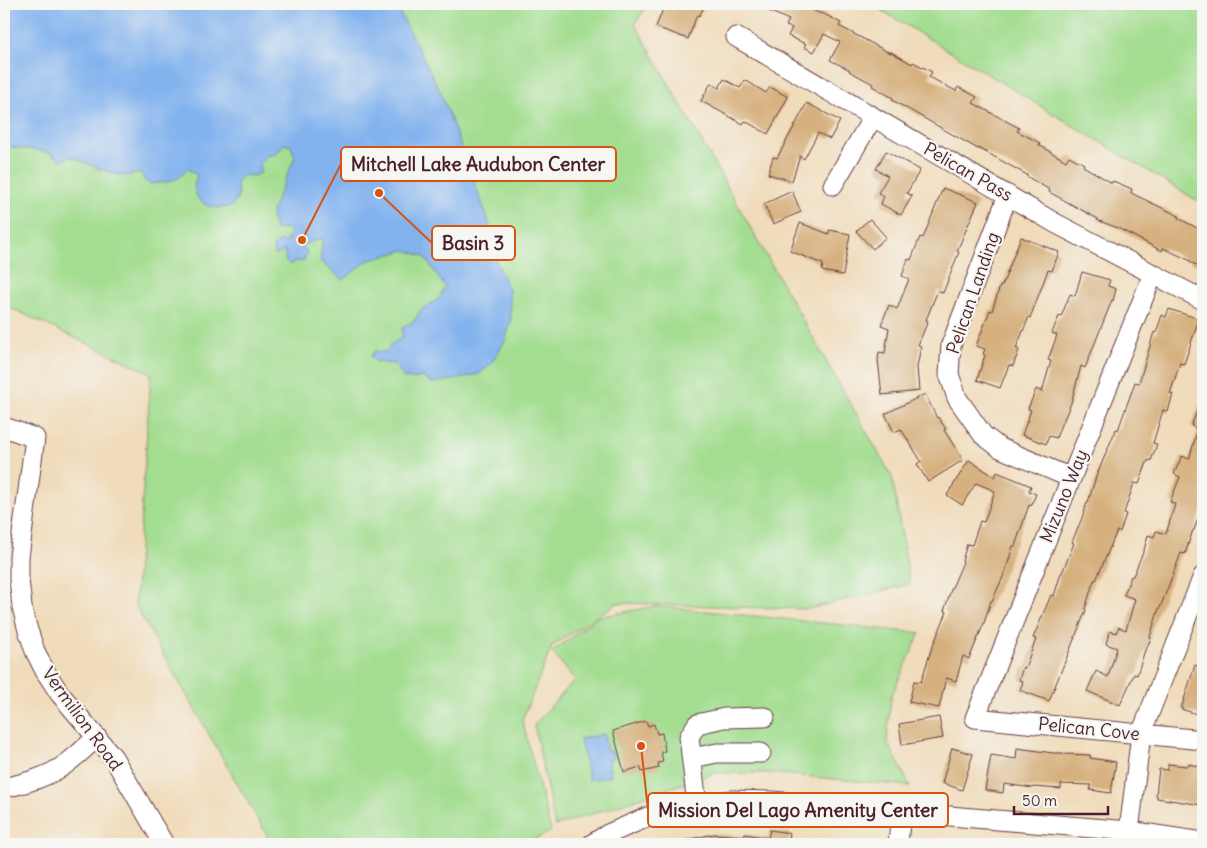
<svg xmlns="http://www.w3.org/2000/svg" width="1207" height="848" viewBox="0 0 1207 848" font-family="Delius,sans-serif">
<rect width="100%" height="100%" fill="#f6f6f2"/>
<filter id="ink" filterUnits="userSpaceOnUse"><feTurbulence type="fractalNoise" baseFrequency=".02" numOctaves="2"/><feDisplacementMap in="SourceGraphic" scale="10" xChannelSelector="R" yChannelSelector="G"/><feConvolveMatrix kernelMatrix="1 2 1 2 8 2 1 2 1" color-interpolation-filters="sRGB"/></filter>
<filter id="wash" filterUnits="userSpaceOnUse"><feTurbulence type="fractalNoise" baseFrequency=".0096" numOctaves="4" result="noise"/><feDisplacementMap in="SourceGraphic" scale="20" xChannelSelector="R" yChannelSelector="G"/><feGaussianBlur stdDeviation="1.12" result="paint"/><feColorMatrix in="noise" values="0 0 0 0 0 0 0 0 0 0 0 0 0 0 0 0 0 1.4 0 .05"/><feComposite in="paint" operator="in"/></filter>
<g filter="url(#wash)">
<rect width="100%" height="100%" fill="#f0dbba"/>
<g fill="#a3dd90" stroke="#767e5e">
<path d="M4,4H648L635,24L892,477L910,584L808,609L617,603L552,646L522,720L551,831L527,844H272L135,605L151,373L4,305Z"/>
<path d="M871,4H1203V204Z"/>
<path d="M656,606L920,633L891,697L887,741L910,786L769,773H715L555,826L534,725L575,680L552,652L598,617Z"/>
</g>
<g fill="#83b3ee" stroke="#66698c">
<path d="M4,4H393L400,13L441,93L488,219L496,262L509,290L511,320L505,341L490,365L479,374L459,379L431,383L423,377L412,379L404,378L395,364L376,362L371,357L374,351L387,352L390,345L402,338V328L415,320L421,310L439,299L445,287L424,256L404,250L387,255L367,261L343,280L320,261L323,238L302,245L307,252L304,261H295L290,265L285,260V251L275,255L273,247L279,241L287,242L290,230L285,228L276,230L271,218L273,208L295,157L291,146L284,144L276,154L266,156L259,167L261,173L253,176L244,175L237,181L238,197L232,206C217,210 199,208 195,191C193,186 196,180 197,175L188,169L178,178L167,182L150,184L144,180L141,173L123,176L100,169L70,156L61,160L49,152L4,146Z"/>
<path d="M604,734L607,750L611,751L613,754L612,759L608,760L611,776L589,780L580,739Z"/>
</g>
<g id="blocks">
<g fill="#d6b07e">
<path d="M665,4H706L699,16L697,15L688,39L656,27Z"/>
<path d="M753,4H799L821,14L822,13L841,23L839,26L890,53L891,52L912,64L913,62L932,72L929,77L956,91L958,87L977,97L973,103L1019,128L1017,131L1040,143L1039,145L1066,161L1069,156L1084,164L1083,166L1112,183L1113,181L1132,189L1131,193L1179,216L1178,218L1203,231V268L1190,262L1191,261L1163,248L1162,251L1118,228L1097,220L1098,219L1049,192L1050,190L1026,176L1027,175L993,156L978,148V149L892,100L893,98L872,86L873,84L849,71L850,70L830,60L840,42L824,34L814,52L804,47L806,44L788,36L792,28L786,26L789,20Z"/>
<path d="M724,79L740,88L745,80L766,93L770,87L788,97L768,134L745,121L743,124L701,101L711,83L719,88Z"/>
<path d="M807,103L840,121L830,139L818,133L804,159L800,156L792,181L768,174L773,157L777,158Z"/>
<path d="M886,151L920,170L907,193L912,196L901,215L881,204L884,196L878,193L888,176L876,169Z"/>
<path d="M943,188L978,202L957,251L959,252L943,293L938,290L926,320L928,321L918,345L921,346L917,367L919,391L882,395L878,360L879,352L885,353L889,328L881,325L889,305L897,309L909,279L902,276L908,259L911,260L920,237L923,238Z"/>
<path d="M792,191L801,212L773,224L764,204Z"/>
<path d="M870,219L886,237L873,249L856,231Z"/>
<path d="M800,223L829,234V230L850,234L843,275L822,271L823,264L790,251Z"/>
<path d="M1021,237L1059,252L1052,271L1048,270L1030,318L1029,317L1016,348L1019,350L1013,366L1009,365L1000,388L977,380L985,355L983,354L985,349L976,346L990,310L992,311L1000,286H1002Z"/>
<path d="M1082,272L1110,280L1108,286L1116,289L1113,301L1112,300L1085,368L1081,366L1071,403L1063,422H1062L1056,438L1049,436L1046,444L1022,435L1031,410L1028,409L1036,389L1042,392L1051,361L1048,360L1057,335L1052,333L1059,316L1061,317L1070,294L1075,296Z"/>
<path d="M1169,309L1199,319L1184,364L1180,363L1170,394H1173L1168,412L1163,410L1153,443L1157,444L1151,461L1148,460L1139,484L1134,483L1124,513L1126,514L1120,532L1117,531L1096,580H1094L1085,609L1086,610L1049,701L1020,690L1023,682L1019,680L1023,667L1025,668L1036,639L1033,638L1051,595L1054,596L1061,573H1062L1074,543L1072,542L1082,518L1087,502H1088L1096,477L1116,429L1118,430L1135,382L1139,383L1154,332L1156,333L1162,315L1166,317Z"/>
<path d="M925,394L937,418L938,417L946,429L944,430L963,460L928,482L917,464L921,461L901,429L894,432L885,414Z"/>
<path d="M1203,397V505L1194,530H1193L1185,554L1181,553L1160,608H1159L1150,637L1151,638L1146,650H1145L1137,675L1134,674L1120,705L1087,691L1096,671L1108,677L1117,648L1106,644L1110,631L1116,633L1119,627L1126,630L1135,599L1124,595L1131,576H1133L1144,550L1148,535L1154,537L1156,531L1166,534L1175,504L1170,502L1180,477L1174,474L1182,456L1189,459L1198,429L1191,426Z"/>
<path d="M969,460L995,477L997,472L1031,486L1029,491L1036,494L1031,506L1029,505L1015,546H1013L1006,570L992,601H991L984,623L969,659L963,656L956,681L946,678L939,708L909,702L914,681L921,682L931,650L947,612L944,611L951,590L963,562L962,561L967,544L972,545L980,521L984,522L995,491L976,483L962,505L947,495Z"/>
<path d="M1195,665L1203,668V716L1181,709Z"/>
<path d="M939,717L943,738L902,745L899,724Z"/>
<path d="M646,721L648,726L654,724L657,734L662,733L665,751L661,752L663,762L658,763L659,768L642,772L640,767L624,772L613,731Z"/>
<path d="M952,748L973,754L962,790L942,783Z"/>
<path d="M1017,748L1053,753H1063V754L1090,755V758L1116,762L1111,793L1090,790L1091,785L1061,784V789L1033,787V788L1004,784L1003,793L985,790L991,755L1016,759Z"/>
<path d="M1168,764L1187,766L1188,764L1203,767L1202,805L1157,798V795H1156L1159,769L1168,770Z"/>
<path d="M770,830L790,833L788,844H687L686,840L713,834L744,836L745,834L768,838Z"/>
</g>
</g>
</g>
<g filter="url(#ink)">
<use href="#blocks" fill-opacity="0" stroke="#633b40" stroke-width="1"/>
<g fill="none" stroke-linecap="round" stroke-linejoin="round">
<g stroke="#633b40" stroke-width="21">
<g id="minor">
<path d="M736,37L1055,223L1203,300"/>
<path d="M833,185L873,117"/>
<path d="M1008,195L951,345L949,374L957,398L983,435L1000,448L1071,478"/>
<path d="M1153,274L975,718L1203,740"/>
<path d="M4,427L35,438L19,557V579L22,607L27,627L35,651L45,671L60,694L113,757L164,844"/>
<path d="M692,758L717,753H761"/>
<path d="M4,788C26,783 48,777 66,764C77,756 87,746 97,737"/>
<path d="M697,805L689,737L697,724L724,718L765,717"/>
<path d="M1129,831L1141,734L1203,576"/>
<path d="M592,844L608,834L650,816L697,805L733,800L772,801L1129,831L1203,842"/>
<path d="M898,844L901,812"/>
</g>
</g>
<use href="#minor" stroke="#fff" stroke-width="19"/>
</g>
</g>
<g text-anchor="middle" stroke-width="4.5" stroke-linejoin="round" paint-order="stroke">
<g font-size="18" fill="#4a1f2b" stroke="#f6f6f2">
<text transform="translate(968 172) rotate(30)" y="6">Pelican Pass</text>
<text transform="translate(973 293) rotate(-71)" y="6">Pelican Landing</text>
<text transform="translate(1064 496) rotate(-68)" y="6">Mizuno Way</text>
<text transform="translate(82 719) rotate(54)" y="6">Vermilion Road</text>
<text transform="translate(1089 729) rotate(6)" y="6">Pelican Cove</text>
</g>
</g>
<path fill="none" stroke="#d8530f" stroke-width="2" d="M302 240L341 164M379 193L432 243M641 746L648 810"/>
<g fill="#d8530f" stroke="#f6f6f2" stroke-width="2">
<circle cx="302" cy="240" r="5"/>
<circle cx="379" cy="193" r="5"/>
<circle cx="641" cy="746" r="5"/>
</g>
<g fill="#f6f6f2" stroke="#d8530f" stroke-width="2">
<rect x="341" y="147" width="275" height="34" rx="5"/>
<rect x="432" y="226" width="83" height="34" rx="5"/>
<rect x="648" y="793" width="300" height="34" rx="5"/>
</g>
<g font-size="19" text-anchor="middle" font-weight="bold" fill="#4a1f2b">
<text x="478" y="171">Mitchell Lake Audubon Center</text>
<text x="473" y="250">Basin 3</text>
<text x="798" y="817">Mission Del Lago Amenity Center</text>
</g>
<rect width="1207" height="848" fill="none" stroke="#f6f6f2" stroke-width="20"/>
<path d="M1014 806v8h94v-8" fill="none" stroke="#4a1f2b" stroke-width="2.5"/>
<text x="1022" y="806" font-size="15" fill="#4a1f2b" stroke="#f6f6f2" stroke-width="4" paint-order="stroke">50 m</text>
</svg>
